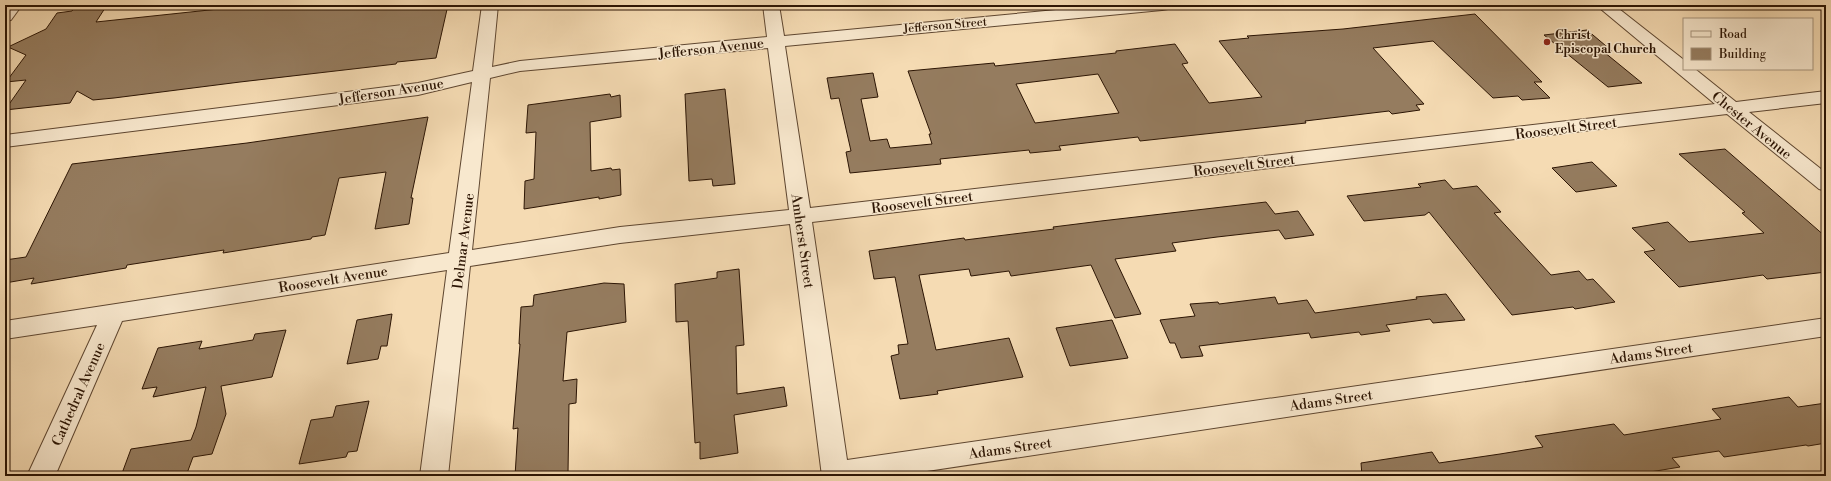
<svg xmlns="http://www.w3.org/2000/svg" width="1831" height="481" viewBox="0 0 1831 481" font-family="'Libre Bodoni',serif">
<rect width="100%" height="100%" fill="#f5dbb3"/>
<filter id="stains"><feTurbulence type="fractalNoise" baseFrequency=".005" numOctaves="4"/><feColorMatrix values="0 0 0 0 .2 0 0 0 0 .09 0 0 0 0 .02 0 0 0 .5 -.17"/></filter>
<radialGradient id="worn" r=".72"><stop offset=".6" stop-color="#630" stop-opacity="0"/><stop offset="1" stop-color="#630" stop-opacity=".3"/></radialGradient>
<g fill="#957c5f" stroke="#2c1504" fill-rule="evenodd">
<path d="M76,5H107L96,22L247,6L246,9L283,5H448L436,58L397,62L396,64L240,82L114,98L93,100L77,91L70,103L5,110L26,80L6,82L26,55L8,47L46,29L57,13L72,11Z"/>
<path d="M1475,14L1542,82H1534L1550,98L1522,100L1518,96L1493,98L1433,41L1373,48L1424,104L1416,105L1420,110L1392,114L1389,111L1305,121L1306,123L1140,141L1138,137L1059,146L1061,150L1030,153L1029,150L940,159L941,164L850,173L846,152L851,151L839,98L831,99L827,78L873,73L878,97L861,99L870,141L887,139L890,148L932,144L929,134H931L908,71L994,63L995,66L1116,53V51L1175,44L1188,63L1182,64L1209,103L1262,97L1219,41L1249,38L1247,36L1343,29ZM1098,74L1119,113L1035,123L1016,84Z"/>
<path d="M1587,30L1612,51L1604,52L1642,83L1608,87L1544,35Z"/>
<path d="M725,89L735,184L713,186L712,179L689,181L685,94Z"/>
<path d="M610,94L611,97L620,95L621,117L590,122L591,171L611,168L612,170L620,169L621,195L599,199V197L524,209L525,181L534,179L536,132L526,133L528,105Z"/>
<path d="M428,117L411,198H413L409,224L375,229L386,172L339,178L325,235L312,237L311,239L223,253L224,250L127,265L126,268L31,284L34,278L5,283V260L26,257L72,164L247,143Z"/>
<path d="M1725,149L1826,237V272L1767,279L1763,275L1679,287L1644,252L1655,250L1632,228L1668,222L1689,242L1764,233L1742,213L1745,212L1679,154Z"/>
<path d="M1592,162L1617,186L1576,192L1552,168Z"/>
<path d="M1445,180L1453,189L1477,186L1501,212L1494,213L1551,275L1579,271L1587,280L1593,279L1615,302L1575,309L1573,307L1512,315L1429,212L1425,215L1364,221L1347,196L1421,187L1418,184Z"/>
<path d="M1266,202L1275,214L1298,211L1314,235L1285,239L1279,230L1217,237L1172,243L1176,251L1115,259L1141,314L1115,318L1091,265L1011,276L1009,271L971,276L969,269L919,275L936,350L1009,338L1023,377L937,391L938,394L900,399L891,356L899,354L898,345L908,344L895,277L874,279L869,251L964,238L965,240L1054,229L1053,227L1101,221Z"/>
<path d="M739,269L744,345L736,346L737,394L784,387L787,406L734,415L738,453L700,459V442L695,443L688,321L676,322L675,284L717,278V272Z"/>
<path d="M604,283L624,284L626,322L567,332L563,381L577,379L576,403L569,404L568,473L552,476H515L518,428L513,429L520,344H519L521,307L533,306L534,295Z"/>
<path d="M1446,294L1465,320L1433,323L1430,319L1386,325L1390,331L1361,335L1359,332L1311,338L1309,333L1199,346L1203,356L1181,358L1175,343H1170L1160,320L1195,316L1190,304L1218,302L1219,304L1275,297L1278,304L1307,300L1315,313L1417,299L1416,297Z"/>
<path d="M392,314L387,346H381L378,359L347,364L357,320Z"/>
<path d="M1112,320L1128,358L1070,366L1056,328Z"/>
<path d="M286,330L272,377L221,386L226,414L212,454L193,457L186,476H121L131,449L191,440L196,427L206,387L153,397L157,387L142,389L158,348L202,341L199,349L253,340L255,334Z"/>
<path d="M1789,397L1798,407L1826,403V443L1808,446L1806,445L1724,457L1719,451L1672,458L1680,467L1626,476H1362L1361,463L1432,452L1439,463L1500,454L1543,447L1535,436L1614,424L1624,435L1721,419L1712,409Z"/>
<path d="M369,401L357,451L348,452L346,457L299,464L311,420L333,417L336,406Z"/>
</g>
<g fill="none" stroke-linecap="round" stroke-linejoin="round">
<g stroke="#5e4630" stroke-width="2">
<g id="street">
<path d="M5,5H22L11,20L5,21Z"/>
<path d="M482,5H498L492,67L520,61L767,37L763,5H779L784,36L1109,5H1170L1168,9L1162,10L785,46L810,208L1715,104L1596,5H1614L1684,60V69H1695L1736,102L1826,91V103L1749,112L1826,173V191L1819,189L1727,114L812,222L847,460L1826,318V336L894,476H822L790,224L620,243L470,266L448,476H420L447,270L122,321L55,476H27L97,325L5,339V321L449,253L472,82L418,95L5,147V135L418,83L473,71ZM768,48L789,210L620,227L472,250L490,78L520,71Z"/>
</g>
</g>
<use href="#street" fill="#f8e8ce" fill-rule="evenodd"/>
</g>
<circle fill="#8f2418" stroke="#f8e8ce" stroke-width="1.5" cx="1547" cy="42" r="4"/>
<g text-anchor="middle" stroke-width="3" stroke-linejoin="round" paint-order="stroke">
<g font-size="12" fill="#2c1504" stroke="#f8e8ce">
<text transform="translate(945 25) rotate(-5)" y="4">Jefferson Street</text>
</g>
<g font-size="12" font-weight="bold" fill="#2c1504" stroke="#f8e8ce" text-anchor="start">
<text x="1555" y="39">Christ<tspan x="1555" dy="14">Episcopal Church</tspan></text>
</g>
<g font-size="14" fill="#2c1504" stroke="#f8e8ce">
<text transform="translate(711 48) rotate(-6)" y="5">Jefferson Avenue</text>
<text transform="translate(391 91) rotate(-9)" y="5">Jefferson Avenue</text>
<text transform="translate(1752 125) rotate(39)" y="5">Chester Avenue</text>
<text transform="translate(1566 128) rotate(-7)" y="5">Roosevelt Street</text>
<text transform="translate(1244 165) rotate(-7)" y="5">Roosevelt Street</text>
<text transform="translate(922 202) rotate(-7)" y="5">Roosevelt Street</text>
<text transform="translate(463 241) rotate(-83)" y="5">Delmar Avenue</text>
<text transform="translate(803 241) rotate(82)" y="5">Amherst Street</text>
<text transform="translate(333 279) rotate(-9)" y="5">Roosevelt Avenue</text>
<text transform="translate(1651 353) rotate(-8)" y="5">Adams Street</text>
<text transform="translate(78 394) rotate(-66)" y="5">Cathedral Avenue</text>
<text transform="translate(1331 400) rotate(-8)" y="5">Adams Street</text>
<text transform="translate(1010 448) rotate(-8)" y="5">Adams Street</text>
</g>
</g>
<rect width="1831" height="481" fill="none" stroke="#f5dbb3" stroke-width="20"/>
<rect x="6" y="6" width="1819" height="469" fill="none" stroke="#2c1504" stroke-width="2"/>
<rect x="10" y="10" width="1811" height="461" fill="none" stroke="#2c1504"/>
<rect x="1683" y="18" width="130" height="52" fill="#f8e8ce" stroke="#a6947d"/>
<rect x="1691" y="31" width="20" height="6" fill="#f8e8ce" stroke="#a6947d"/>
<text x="1719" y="38" font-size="12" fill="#2c1504">Road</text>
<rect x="1691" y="48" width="20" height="12" fill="#957c5f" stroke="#a6947d"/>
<text x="1719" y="58" font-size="12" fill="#2c1504">Building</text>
<rect width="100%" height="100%" filter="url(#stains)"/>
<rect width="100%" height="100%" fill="url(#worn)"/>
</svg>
